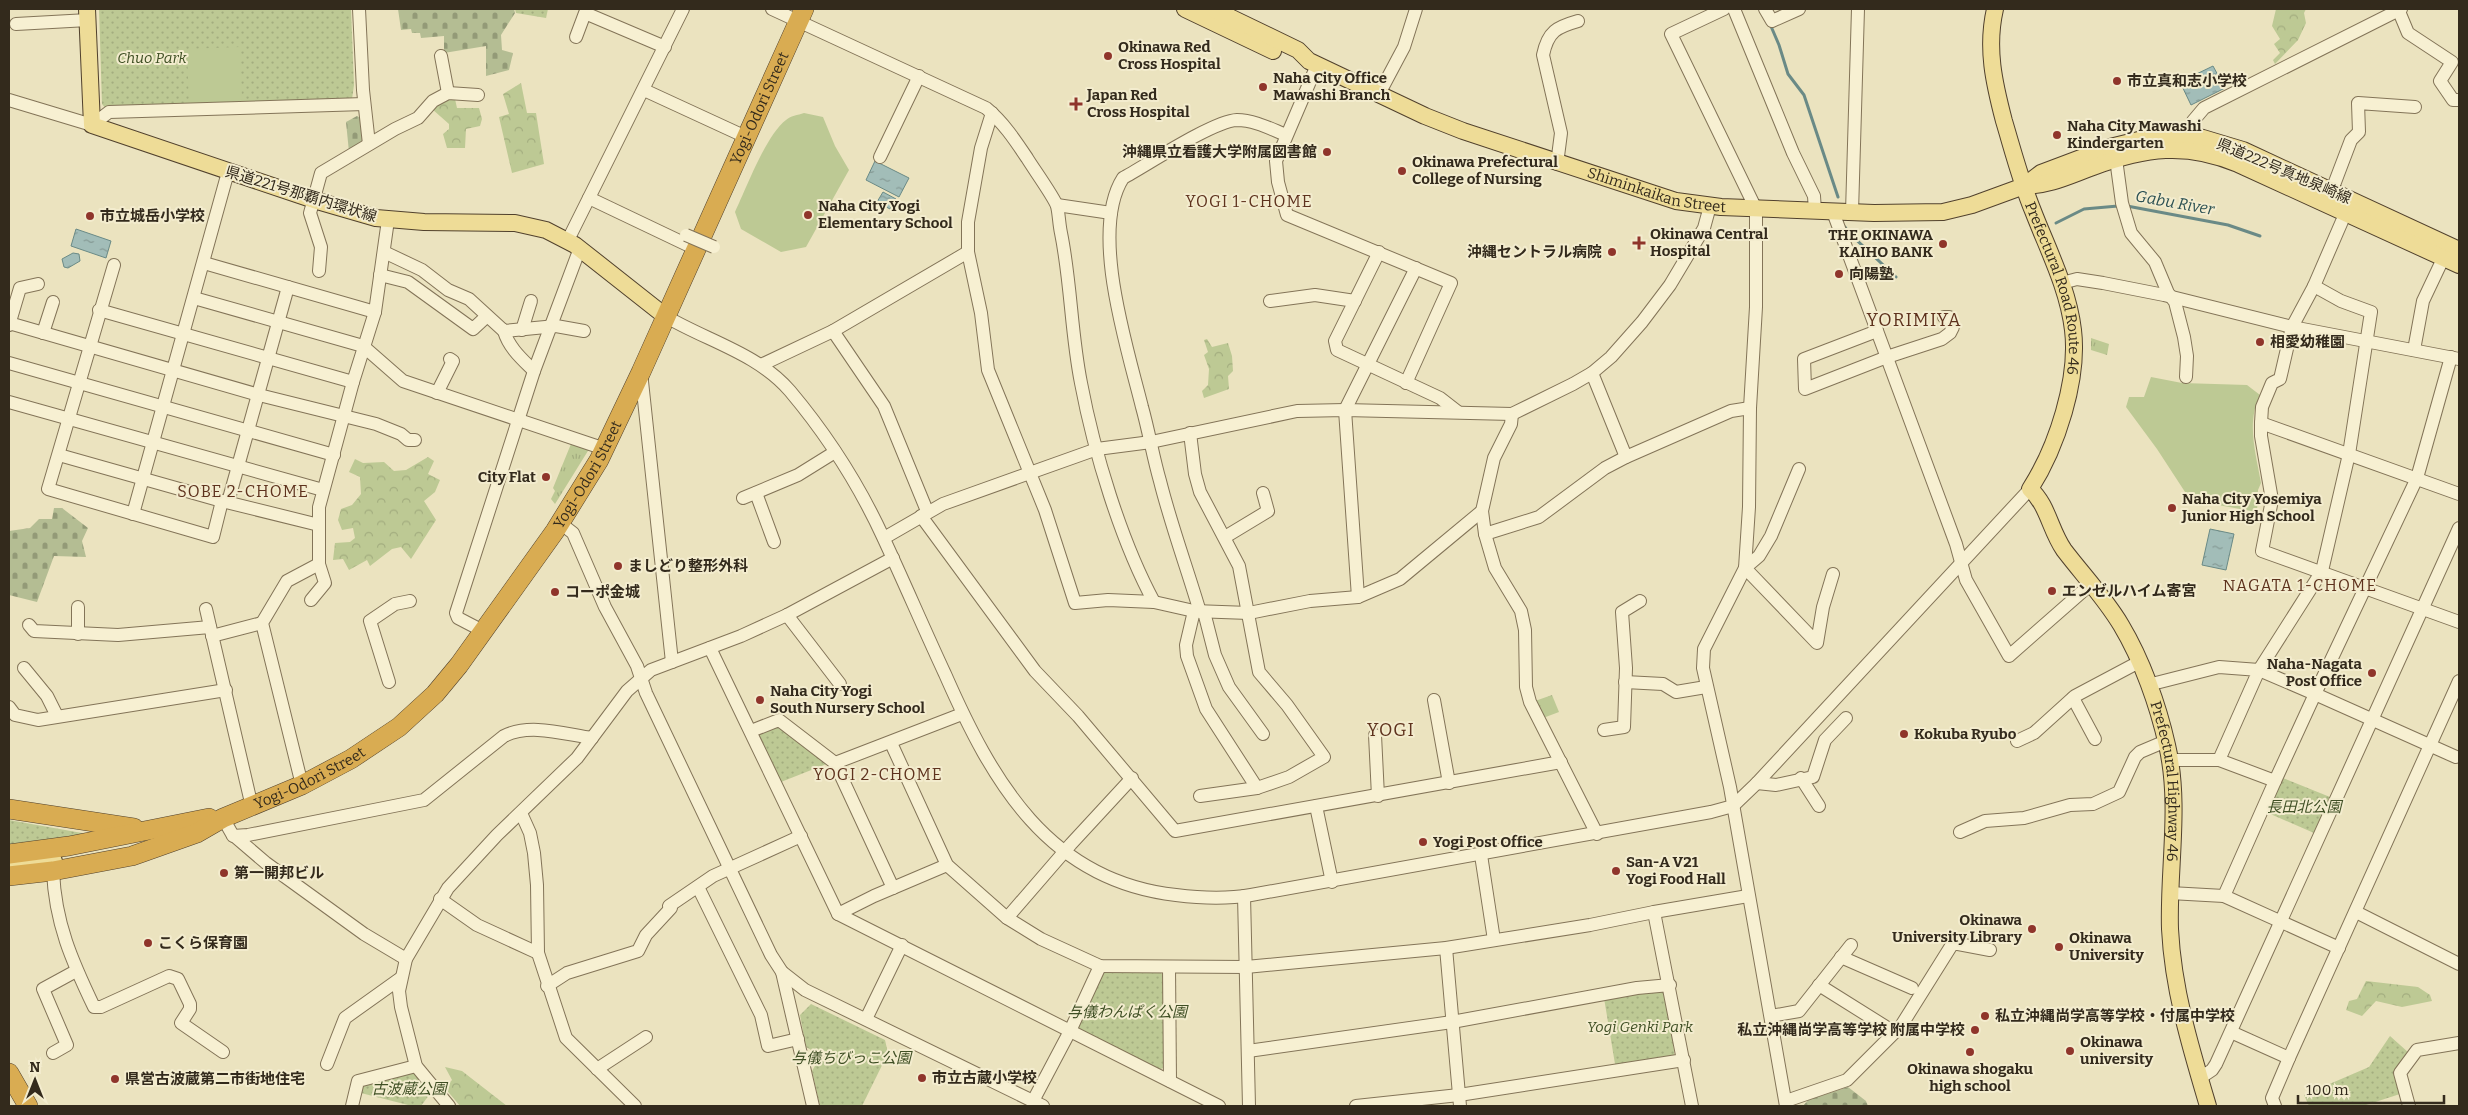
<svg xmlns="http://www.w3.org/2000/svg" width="2468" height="1115" viewBox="0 0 2468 1115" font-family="Bitter,'Noto Sans JP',serif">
<defs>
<pattern id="grass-tufts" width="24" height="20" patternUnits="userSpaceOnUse" patternTransform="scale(1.25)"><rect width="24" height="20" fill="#bdc994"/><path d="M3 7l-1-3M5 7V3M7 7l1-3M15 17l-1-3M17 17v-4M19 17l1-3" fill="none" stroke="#a3ad7f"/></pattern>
<pattern id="forest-crowns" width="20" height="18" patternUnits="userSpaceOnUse" patternTransform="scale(1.25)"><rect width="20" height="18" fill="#bdc994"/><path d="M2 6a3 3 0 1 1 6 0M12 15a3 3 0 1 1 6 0" fill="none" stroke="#a3ad7f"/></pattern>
<pattern id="cemetery-stones" width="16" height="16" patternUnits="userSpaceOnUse" patternTransform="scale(1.25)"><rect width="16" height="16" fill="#b4bd93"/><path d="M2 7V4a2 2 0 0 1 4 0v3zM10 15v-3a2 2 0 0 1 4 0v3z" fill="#939a77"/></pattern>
<pattern id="park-dots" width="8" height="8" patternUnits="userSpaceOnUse" patternTransform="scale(1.25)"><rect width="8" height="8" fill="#bdc994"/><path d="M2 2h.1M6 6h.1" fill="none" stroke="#a3ad7f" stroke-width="1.8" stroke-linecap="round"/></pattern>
<pattern id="water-ripples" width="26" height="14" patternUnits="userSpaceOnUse" patternTransform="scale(1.25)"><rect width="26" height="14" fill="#a2bdb8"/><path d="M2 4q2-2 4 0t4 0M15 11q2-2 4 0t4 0" fill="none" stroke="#859a95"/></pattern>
</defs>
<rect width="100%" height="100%" fill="#ebe3bf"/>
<g fill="url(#grass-tufts)">
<path d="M2091,338L2109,344L2107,355L2091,350Z"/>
<path d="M573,439L591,446L555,504L551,499L555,491L553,488Z"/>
<path d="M1552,695L1559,712L1543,718L1535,701Z"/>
</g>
<g fill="url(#forest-crowns)">
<path d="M2276,9H2306L2304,13L2306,23L2298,40L2275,64L2273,60L2280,53L2274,44L2280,39L2272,26Z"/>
<path d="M521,83L527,113H536L544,164L512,173L499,117L509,114L503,94Z"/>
<path d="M455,99L457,108H479L482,119L480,126L466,129L465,148H447L443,134L449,129V124L432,109L443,100Z"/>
<path d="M1207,339L1212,347L1228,343L1232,356L1233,371L1228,376L1229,389L1204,398L1202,391L1208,385L1209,369L1204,355L1208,352L1204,340Z"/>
<path d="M428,457L434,461L428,474L440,480L435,492L424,501L436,520L411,559L401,547L392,549L370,566L367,560L349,570L343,559L333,560L335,543L350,542L355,538L353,528L342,530L338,520L341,509L352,505L361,494L360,477L349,472L355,459L363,463L384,462L394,471L406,470Z"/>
<path d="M2366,981L2418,987L2430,995L2432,1001L2402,1007L2376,1001L2362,1016L2346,1010L2349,1001L2357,999Z"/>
<path d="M445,1067L462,1071L507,1106H460L445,1088L452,1080Z"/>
</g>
<g fill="url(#cemetery-stones)">
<path d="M398,9H514L515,13L501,35L502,50L513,53L509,70L486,76V46L444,53V36L421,38L420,33H412L411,29L401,30Z"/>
<path d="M357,116L362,119L363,144L349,152L346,122Z"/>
<path d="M54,508H62L88,528L82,541L86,557L54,556L37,602L9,595V531L30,528L39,519H52Z"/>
<path d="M1848,1087L1866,1101L1868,1106H1803L1808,1100Z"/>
</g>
<g fill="url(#park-dots)">
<path d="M99,9H351L354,85L352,99L107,110L102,104Z"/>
<path d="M515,9H548L546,18L516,13Z"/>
<path d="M775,724L829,763L781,782L758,738L760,732Z"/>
<path d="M2283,778L2330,797L2314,833L2266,812Z"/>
<path d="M9,820L82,833L83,835L9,845Z"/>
<path d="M1107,971H1159L1165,977L1167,1066L1159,1070L1080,1031L1076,1025L1101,974Z"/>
<path d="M1667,988L1675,1061L1616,1070L1604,998Z"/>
<path d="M811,1004L885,1040L888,1053L862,1106H820L812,1071L819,1059L818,1054L806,1047L800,1015Z"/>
<path d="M2390,1036L2409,1053L2400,1094L2363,1106H2309L2304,1095L2369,1067Z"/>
<path d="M414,1070L432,1091L421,1106H412L357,1092L360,1082Z"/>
</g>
<g fill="#bdc994">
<path d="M240,47L242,102L189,104L187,49Z"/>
<path d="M804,113L823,117L835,146L849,170L806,247L781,252L741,229L735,212C746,189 766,135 786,120C790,116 798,115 804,113Z"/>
<path d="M2151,377L2182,383L2247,385L2260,395C2246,423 2256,454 2261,483L2258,490L2257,512L2201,502L2187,495L2157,449L2126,407L2129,397H2144Z"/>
</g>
<g fill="url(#water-ripples)" stroke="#6a8a86">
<path d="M2213,66L2225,88L2191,105L2180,82Z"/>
<path d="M875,161L909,178L899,197L866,180Z"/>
<path d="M883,192L896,199L890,209L877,202Z"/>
<path d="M76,229L111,241L106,258L71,246Z"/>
<path d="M73,253L79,254L80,261L68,268L64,267L62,259Z"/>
<path d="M2210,529L2234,534L2226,570L2202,565Z"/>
</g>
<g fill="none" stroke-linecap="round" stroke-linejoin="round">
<g stroke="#6a8a86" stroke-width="3">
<path d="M1770,24L1779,45L1788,74L1804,95L1838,197"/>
<path d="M2127,206L2228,225L2260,236"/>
<path d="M2056,223L2084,209L2118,206"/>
<path d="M1845,227L1848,232L1896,277"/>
</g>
<g stroke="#837458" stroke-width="14">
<g id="minor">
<path d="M359,9L363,90L369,144"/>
<path d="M772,9L986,108C1003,122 1015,140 1027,158C1033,168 1054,197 1057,206C1059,214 1059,224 1061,233C1071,282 1071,333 1081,383C1094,452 1121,541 1154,602"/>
<path d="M1724,9L1671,34L1756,209V307L1750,408L1749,507L1745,568L1817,643L1823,607L1833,574"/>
<path d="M1734,9L1793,153L1814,196L1815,211"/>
<path d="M1765,9L1772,21L1799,9"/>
<path d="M2398,9L2408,33L2452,62L2440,81L2453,100H2459"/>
<path d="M16,24L88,20"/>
<path d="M576,37L585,13L665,47"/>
<path d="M441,56L448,93"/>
<path d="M1317,65L1276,161L1278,182L1287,215L1451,283L1406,383"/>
<path d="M644,90L746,137"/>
<path d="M1379,94L1404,47L1416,9"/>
<path d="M9,100L92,125L109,112L364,104"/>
<path d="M992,113L981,148L968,222V252L981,313L988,370L1045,510L1075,603L1108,600L1154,602L1194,611L1249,613L1310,601L1358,597L1400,579L1482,511"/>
<path d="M2188,145L2193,121L2204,108L2401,9"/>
<path d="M880,157L919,76"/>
<path d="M2116,159L2122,203L2131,233L2155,262L2168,293L2175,302L2184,337L2187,356L2186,377"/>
<path d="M1557,164L1561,133L1543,55C1548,31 1557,27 1578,21"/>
<path d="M2332,190L2351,140L2359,132L2358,103L2415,107"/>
<path d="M589,198L696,249"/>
<path d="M1057,205L1111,213"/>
<path d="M2349,205L2314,286L2292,327L2280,379L2272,383L2262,407L2261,423V436L2272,500L2262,551L2459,622"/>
<path d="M1833,212L1956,544L1966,580L2009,656L2091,584"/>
<path d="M1852,212L1858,9"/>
<path d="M568,240L683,9"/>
<path d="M384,252L422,270L448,290L469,299L504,331L556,326L584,331"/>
<path d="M1379,252L1335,341L1337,350L1440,398L1458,412"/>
<path d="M204,263L375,312"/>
<path d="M114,265L48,489L213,537L222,501"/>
<path d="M319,271L321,247L310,213L321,173L395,129L418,118L433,101L448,93L478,95"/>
<path d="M380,275L408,282L473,329L487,316"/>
<path d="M2062,283L2077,279L2103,283L2164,295L2292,327L2459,359"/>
<path d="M194,298L363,346L403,381L605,449"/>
<path d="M1270,301L1315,295L1355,301"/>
<path d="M99,310L353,382"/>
<path d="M665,316C707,341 757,353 790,391C827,435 859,485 883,537C904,582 924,629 945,674C992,781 1048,881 1176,895C1200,898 1227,899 1251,895L1711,812L1733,806L1757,783L2030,489"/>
<path d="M9,323L259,395L376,424L401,434L408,440H415"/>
<path d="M9,325L20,288L38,284"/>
<path d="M522,330L531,301"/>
<path d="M504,331C509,348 522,359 534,371"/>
<path d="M833,331L884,406L927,511"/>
<path d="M1877,331L1804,359L1805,389L1887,357L1942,339L1950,333L1953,327L1949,317H1944"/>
<path d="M43,333L53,302"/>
<path d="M2414,350L2423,301L2441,263L2442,250"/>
<path d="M2451,357L2417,478L2315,694L2456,757"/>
<path d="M9,363L334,455"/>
<path d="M761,365L833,331L968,252"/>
<path d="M641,372L672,662"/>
<path d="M1592,373L1626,457"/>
<path d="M437,393L453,361L450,359"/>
<path d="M9,402L323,490"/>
<path d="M1512,414L1511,424L1494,458L1482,511L1485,534L1495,568L1521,611L1525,630L1526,687L1530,702L1597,834"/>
<path d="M2261,423L2459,494"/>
<path d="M1190,433L1195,474L1200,492L1239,566L1259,672L1287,705L1324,757L1289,777L1257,788L1200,796"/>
<path d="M59,455L222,501L319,525"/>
<path d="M756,493L774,542"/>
<path d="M743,498L798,475L835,452"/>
<path d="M228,502L288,287"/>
<path d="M133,514L228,172"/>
<path d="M921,516L1035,671L1078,716L1175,831L1561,762"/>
<path d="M560,523L573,533L605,607L637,666L646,693L771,955L782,972L805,990L1043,1106"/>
<path d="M1485,534L1539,517L1605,468L1626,457L1731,411L1750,408"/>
<path d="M1225,537L1268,511L1263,493"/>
<path d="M884,538L943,504L1097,449L1151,442L1297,411L1345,410L1512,414L1573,384L1592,373L1611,357L1642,322L1670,285L1704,228L1710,206"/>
<path d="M1358,597L1345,410L1416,268"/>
<path d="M311,600L325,583L319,564"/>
<path d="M78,607V634"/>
<path d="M206,609L252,807"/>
<path d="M1194,611L1186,645L1187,656L1206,709L1257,788"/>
<path d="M1200,612C1187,568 1171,525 1160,481C1153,457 1149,432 1142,407C1128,350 1089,231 1123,178C1147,165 1213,121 1237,120C1254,120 1271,129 1286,135"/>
<path d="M1204,612L1215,655L1229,687L1263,734"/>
<path d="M787,615L840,684"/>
<path d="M29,625L34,631L118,635L210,627"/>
<path d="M483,631L458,618L456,613L534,371L580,248"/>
<path d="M212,636L262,623"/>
<path d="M710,648L838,914L1219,1106"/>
<path d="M24,668L47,696L57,716"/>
<path d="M389,682L370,621L395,604L410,601"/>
<path d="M1625,682L1663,684L1676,692L1706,687"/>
<path d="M2148,685L2219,667L2259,670L2219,760H2170"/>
<path d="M2073,698L2095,739"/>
<path d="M1434,700L1449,783"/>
<path d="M9,707L15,715L38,720L226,690"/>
<path d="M1604,730L1624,727L1626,668L1622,612L1640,601"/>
<path d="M751,731L779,720L835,763L893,888"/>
<path d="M1375,735L1378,796"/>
<path d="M2017,741L2034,733L2075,696L2139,662"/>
<path d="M891,743L947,865L1007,918L1041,939L1100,966L1246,967L1446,948L1590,925L1654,912L1748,896"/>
<path d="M2219,760L2275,781L2315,694L2259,670L2322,571L2349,454L2371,312L2341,301L2314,286"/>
<path d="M835,763L962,714"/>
<path d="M1801,778L1819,806"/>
<path d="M1757,783L1776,785L1813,777L1825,740L1846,718"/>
<path d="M302,785L262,623L287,581L319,564V507L353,382L375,312L388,220"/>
<path d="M1316,806L1332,882"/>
<path d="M521,813L530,833L534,853L537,885L538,953L566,1038L635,1106"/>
<path d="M223,818L232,834L266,863L364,934L406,959"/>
<path d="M1960,832L1985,821L2024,818L2070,805L2093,804L2119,792L2135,757L2140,752L2166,741"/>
<path d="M233,836L248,835L424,800L504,736C530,723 564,734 592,738"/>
<path d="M1481,855L1494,940"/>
<path d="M53,871C55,923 72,961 94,1007H101L169,976L178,979L190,1004V1009L181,1023L223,1052"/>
<path d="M698,887L761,1015L768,1046L798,1039"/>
<path d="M2170,893L2224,896L2339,948"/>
<path d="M1244,896L1249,1106"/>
<path d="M2224,896L2275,781"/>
<path d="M440,899L477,925L538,953"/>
<path d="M669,906L713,876L801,836"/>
<path d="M1654,912L1692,1106"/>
<path d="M2356,912L2459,964"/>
<path d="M838,914L874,896L947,865"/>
<path d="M1007,918L1071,844L1132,778"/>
<path d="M1446,948L1460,1106"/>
<path d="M1841,957L1912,988"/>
<path d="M1169,967L1170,1081"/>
<path d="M782,972L813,1106"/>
<path d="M1819,985L1894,1032"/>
<path d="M547,986L567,973L638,951L646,935L671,908"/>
<path d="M1771,1016L1799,1011L1851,945"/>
<path d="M866,1019L902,945"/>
<path d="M2231,1032L2289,1058"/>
<path d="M1248,1051L1452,1022L1637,988L1670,985"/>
<path d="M53,1053L67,1045L43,989L76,971"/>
<path d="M327,1064L345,1018L401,978"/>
<path d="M597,1069L646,1037"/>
<path d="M2200,1078L2212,1070L2216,1064L2459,528"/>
<path d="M1033,1101L1070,1031L1100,966"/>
<path d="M1786,1101L1847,1080L1901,1026L1953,943L1990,950"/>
<path d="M352,1106L358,1081L416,1066"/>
<path d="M449,1106L416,1066L401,1007L399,991L406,959L448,888L497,835L577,758L627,691L651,670L741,636L787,615L893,558"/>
<path d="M1356,1106L1459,1095L1684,1060"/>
<path d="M1786,1106L1730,787L1703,668L1704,649L1745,568L1759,556L1771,536L1799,469"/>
<path d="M2275,1106L2272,1098L2289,1058L2459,681"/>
<path d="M2409,1106L2400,1073L2417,1050L2459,1043"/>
</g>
</g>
<g stroke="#51412d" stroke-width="18">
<g id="major">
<path d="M87,9L92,125L314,200L376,218L424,222L515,223L546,230L575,245L665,316"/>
<path d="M1185,9L1273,51"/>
<path id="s1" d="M1213,9L1298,50L1309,61L1425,116L1463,131L1676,201L1721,207L1874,213L1943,212L1972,205L2024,186L2041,173L2110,147L2155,136L2180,135L2203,138L2243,150L2459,250"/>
<path id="s2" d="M1995,9C1986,48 1994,83 2004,121C2013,151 2021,182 2033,211C2048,250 2068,288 2073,330C2079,379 2057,447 2030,489C2048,505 2050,530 2064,550C2083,575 2105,598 2121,625C2142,660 2158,705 2167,745C2181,805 2168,868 2170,929C2173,990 2191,1049 2208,1106"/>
<path d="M2024,186C2051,185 2068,176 2093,167C2145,148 2186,142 2238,164L2459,265"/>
<path d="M9,866L54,861"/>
</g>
</g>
<g stroke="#51412d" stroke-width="20">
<g id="highway">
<path d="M9,809L134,828"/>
<path d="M9,854L69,846L209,818"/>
<path id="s3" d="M9,876L53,871L132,856L197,833L223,818L302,785L351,759L399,727L435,694L459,665L555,531L599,460L641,372L804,9"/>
<path d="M9,1073L28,1106"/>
</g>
</g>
<use href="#minor" stroke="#f7f0d2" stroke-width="12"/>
<use href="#major" stroke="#eedc97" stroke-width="16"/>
<use href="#highway" stroke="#d9ac52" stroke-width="19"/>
<g stroke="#837458" stroke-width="14" stroke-linecap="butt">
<path id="minor-bridge" d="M686,235L714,247"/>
</g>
<use href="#minor-bridge" stroke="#f7f0d2" stroke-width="12"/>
</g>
<g fill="#8f352b" stroke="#f3ecce" stroke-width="2">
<circle cx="1108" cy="56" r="5"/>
<circle cx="2117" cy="81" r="5"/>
<circle cx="1263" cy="87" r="5"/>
<path d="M1073.5 96.5h5v5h5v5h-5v5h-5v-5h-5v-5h5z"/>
<circle cx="2057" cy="135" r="5"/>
<circle cx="1327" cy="152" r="5"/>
<circle cx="1402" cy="171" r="5"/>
<circle cx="808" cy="215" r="5"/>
<circle cx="90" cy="216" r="5"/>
<path d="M1636.5 235.5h5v5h5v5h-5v5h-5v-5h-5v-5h5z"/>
<circle cx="1943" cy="244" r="5"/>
<circle cx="1612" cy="252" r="5"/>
<circle cx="1839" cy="274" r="5"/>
<circle cx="2260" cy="342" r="5"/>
<circle cx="546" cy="477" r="5"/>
<circle cx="2172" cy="508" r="5"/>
<circle cx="618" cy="566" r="5"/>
<circle cx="2052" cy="591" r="5"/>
<circle cx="555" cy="592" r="5"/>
<circle cx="2372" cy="673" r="5"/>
<circle cx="760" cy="700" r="5"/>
<circle cx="1904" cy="734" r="5"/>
<circle cx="1423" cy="842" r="5"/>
<circle cx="1616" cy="871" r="5"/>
<circle cx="224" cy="873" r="5"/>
<circle cx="2032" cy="929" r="5"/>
<circle cx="148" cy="943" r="5"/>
<circle cx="2059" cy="947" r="5"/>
<circle cx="1985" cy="1016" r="5"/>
<circle cx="1975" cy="1030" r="5"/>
<circle cx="2070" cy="1051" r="5"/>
<circle cx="1970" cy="1052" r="5"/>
<circle cx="922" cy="1078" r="5"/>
<circle cx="115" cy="1079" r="5"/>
</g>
<g text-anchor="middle" stroke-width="4" stroke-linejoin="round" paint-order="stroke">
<g font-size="15" font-weight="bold" fill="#332a1c" stroke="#f3ecce" text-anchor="start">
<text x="1118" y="52">Okinawa Red<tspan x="1118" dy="17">Cross Hospital</tspan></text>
<text x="1273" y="83">Naha City Office<tspan x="1273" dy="17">Mawashi Branch</tspan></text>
<text x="2127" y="86">市立真和志小学校</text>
<text x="1087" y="100">Japan Red<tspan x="1087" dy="17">Cross Hospital</tspan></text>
<text x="2067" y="131">Naha City Mawashi<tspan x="2067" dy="17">Kindergarten</tspan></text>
<text x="1317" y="157" text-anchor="end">沖縄県立看護大学附属図書館</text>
<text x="1412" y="167">Okinawa Prefectural<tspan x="1412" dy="17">College of Nursing</tspan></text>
<text x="818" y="211">Naha City Yogi<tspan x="818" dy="17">Elementary School</tspan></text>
<text x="100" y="221">市立城岳小学校</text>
<text x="1650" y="239">Okinawa Central<tspan x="1650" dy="17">Hospital</tspan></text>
<text x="1933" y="240" text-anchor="end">THE OKINAWA<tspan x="1933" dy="17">KAIHO BANK</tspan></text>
<text x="1602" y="257" text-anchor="end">沖縄セントラル病院</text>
<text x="1849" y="279">向陽塾</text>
<text x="2270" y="347">相愛幼稚園</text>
<text x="536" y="482" text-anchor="end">City Flat</text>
<text x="2182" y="504">Naha City Yosemiya<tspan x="2182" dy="17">Junior High School</tspan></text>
<text x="628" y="571">ましどり整形外科</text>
<text x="2062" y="596">エンゼルハイム寄宮</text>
<text x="565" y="597">コーポ金城</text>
<text x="2362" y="669" text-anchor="end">Naha-Nagata<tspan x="2362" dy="17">Post Office</tspan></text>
<text x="770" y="696">Naha City Yogi<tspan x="770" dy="17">South Nursery School</tspan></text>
<text x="1914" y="739">Kokuba Ryubo</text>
<text x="1433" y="847">Yogi Post Office</text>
<text x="1626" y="867">San-A V21<tspan x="1626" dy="17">Yogi Food Hall</tspan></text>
<text x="234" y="878">第一開邦ビル</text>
<text x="2022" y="925" text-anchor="end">Okinawa<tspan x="2022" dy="17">University Library</tspan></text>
<text x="2069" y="943">Okinawa<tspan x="2069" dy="17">University</tspan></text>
<text x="158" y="948">こくら保育園</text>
<text x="1995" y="1021">私立沖縄尚学高等学校・付属中学校</text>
<text x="1965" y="1035" text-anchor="end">私立沖縄尚学高等学校 附属中学校</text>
<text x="2080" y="1047">Okinawa<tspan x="2080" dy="17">university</tspan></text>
<text x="1970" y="1074" text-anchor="middle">Okinawa shogaku<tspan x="1970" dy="17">high school</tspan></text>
<text x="932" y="1083">市立古蔵小学校</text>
<text x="125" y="1084">県営古波蔵第二市街地住宅</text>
</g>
<g font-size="15" font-style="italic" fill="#3f4f24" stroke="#f3ecce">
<text x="152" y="63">Chuo Park</text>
<text x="2304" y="812">長田北公園</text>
<text x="1127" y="1017">与儀わんぱく公園</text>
<text x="1640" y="1032">Yogi Genki Park</text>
<text x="851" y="1063">与儀ちびっこ公園</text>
<text x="409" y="1094">古波蔵公園</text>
</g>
<g font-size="15" fill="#332a1c" stroke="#f3ecce">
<text dy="5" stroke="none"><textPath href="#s3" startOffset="1144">Yogi-Odori Street</textPath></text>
<text transform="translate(2284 171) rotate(23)" y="5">県道222号真地泉崎線</text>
<text dy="5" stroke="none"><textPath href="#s1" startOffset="482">Shiminkaikan Street</textPath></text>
<text transform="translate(301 194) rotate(17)" y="5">県道221号那覇内環状線</text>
<text dy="5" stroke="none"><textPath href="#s2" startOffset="289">Prefectural Road Route 46</textPath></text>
<text dy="5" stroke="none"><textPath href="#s3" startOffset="739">Yogi-Odori Street</textPath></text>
<text dy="5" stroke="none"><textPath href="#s3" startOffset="319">Yogi-Odori Street</textPath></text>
<text dy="5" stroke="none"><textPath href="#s2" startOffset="831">Prefectural Highway 46</textPath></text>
</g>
<g font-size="16" letter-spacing="1" fill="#5e321d" stroke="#f3ecce">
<text x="1249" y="207">YOGI 1-CHOME</text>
<text x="243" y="497">SOBE 2-CHOME</text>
<text x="2300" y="591">NAGATA 1-CHOME</text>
<text x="878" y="780">YOGI 2-CHOME</text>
</g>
<g font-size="16" font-style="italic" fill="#2c5153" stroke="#f3ecce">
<text transform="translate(2175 202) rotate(10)" y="6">Gabu River</text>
</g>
<g font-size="18" letter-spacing="1" fill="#5e321d" stroke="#f3ecce">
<text x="1914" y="326">YORIMIYA</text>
<text x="1391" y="736">YOGI</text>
</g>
</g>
<rect width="2468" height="1115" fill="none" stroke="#332a1c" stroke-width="20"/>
<g transform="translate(35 1080)" stroke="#f3ecce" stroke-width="4" paint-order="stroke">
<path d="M0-4L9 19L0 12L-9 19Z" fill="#332a1c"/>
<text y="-8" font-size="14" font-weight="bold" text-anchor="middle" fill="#332a1c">N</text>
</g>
<path d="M2298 1095v8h146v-8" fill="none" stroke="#332a1c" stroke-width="2.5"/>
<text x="2306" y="1095" font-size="15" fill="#332a1c" stroke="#f3ecce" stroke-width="4" paint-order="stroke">100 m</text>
</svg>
